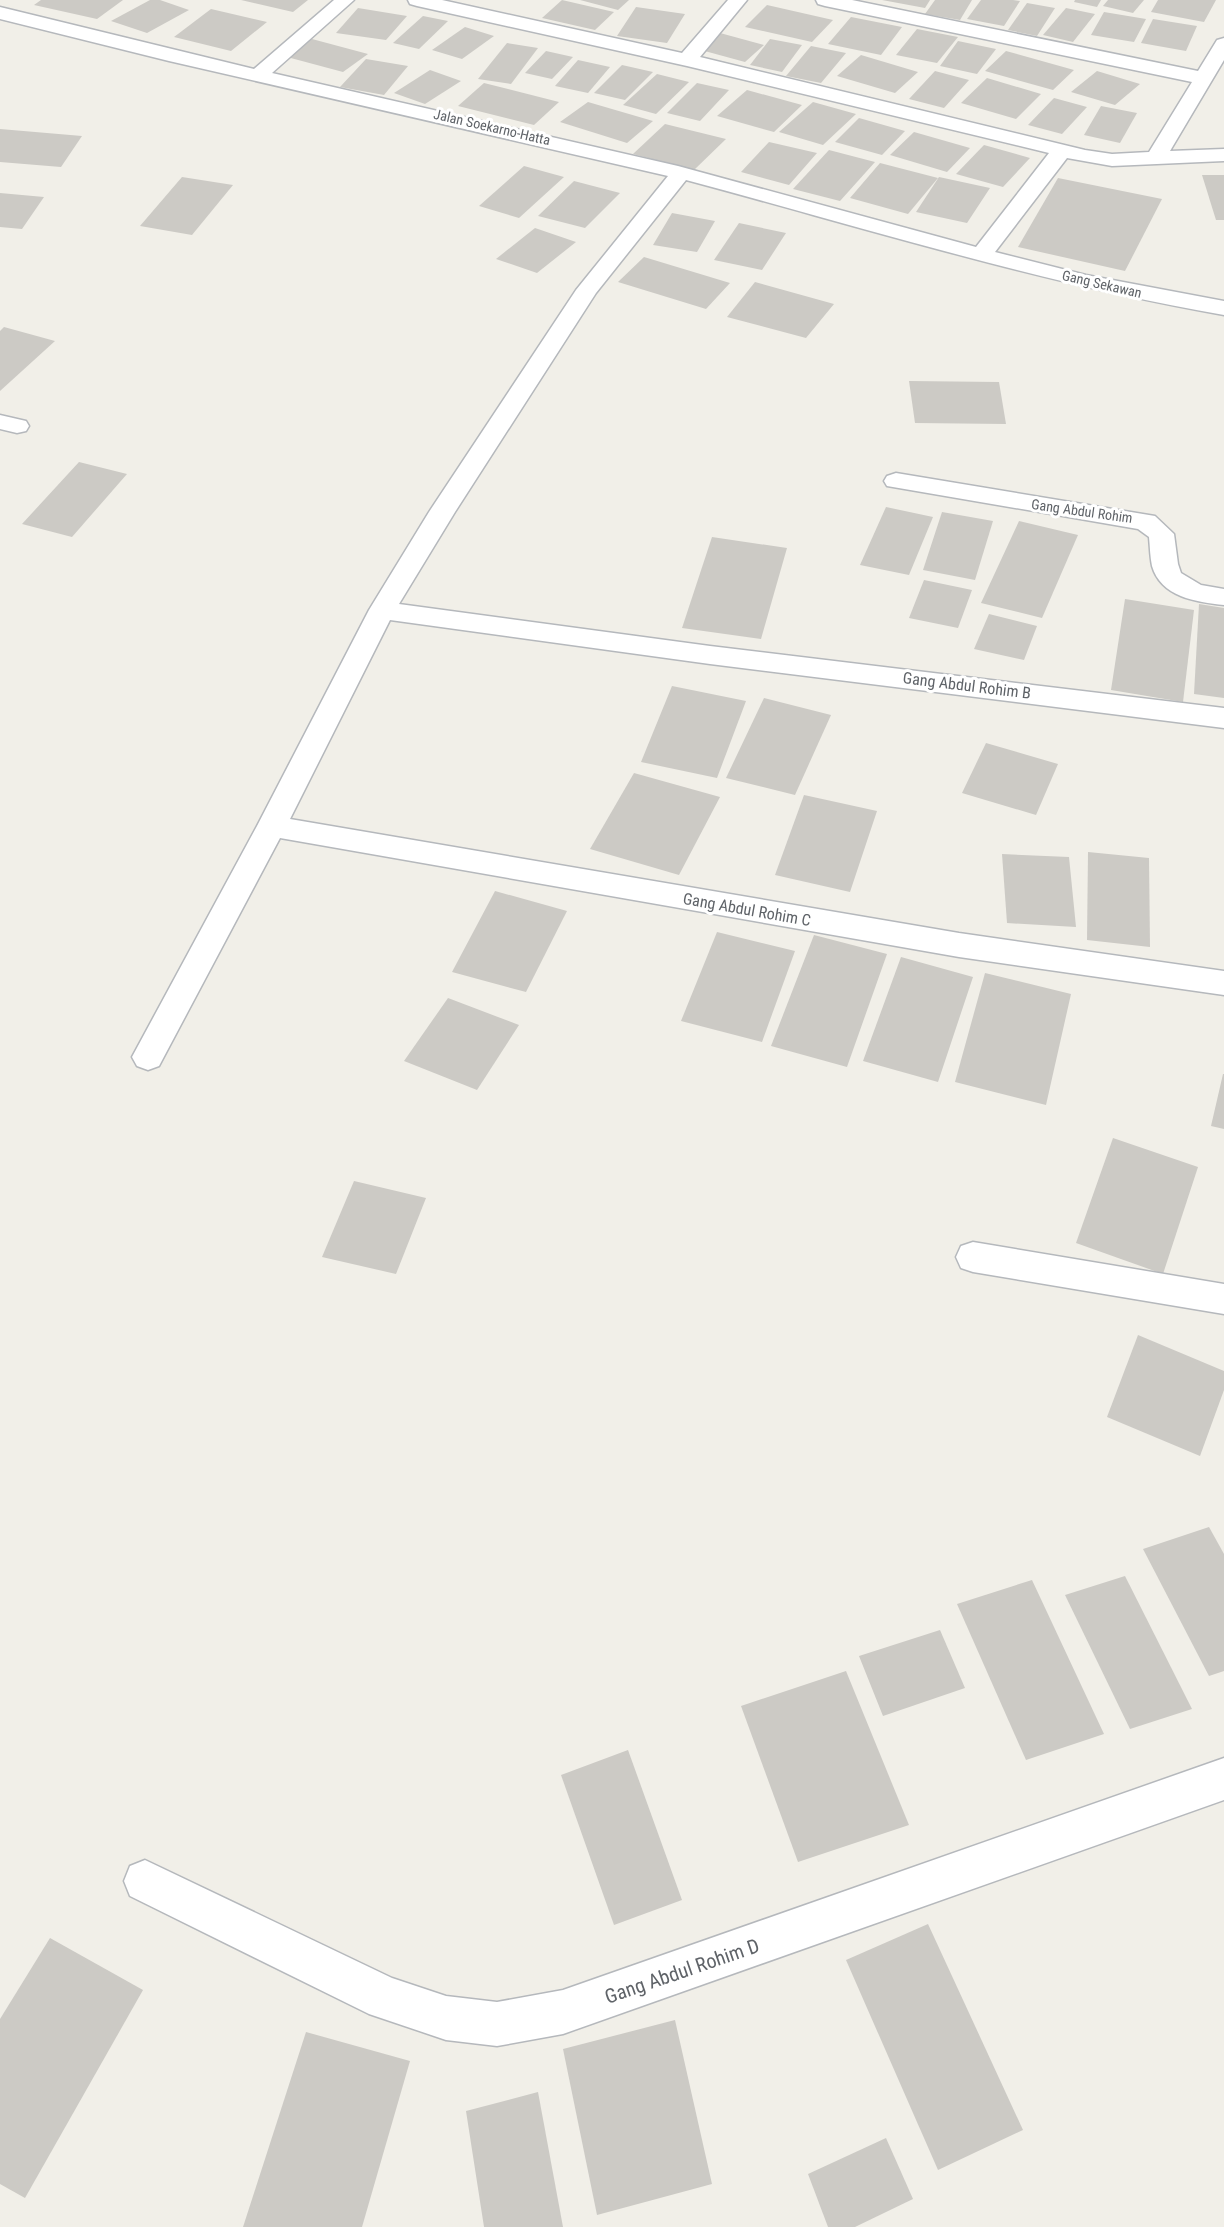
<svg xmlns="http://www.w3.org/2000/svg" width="1224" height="2227" viewBox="0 0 1224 2227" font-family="'Roboto Condensed',sans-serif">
<rect width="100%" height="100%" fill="#f1efe8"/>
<g fill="#cccac5">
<path d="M41,0H123L97,19L34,5Z"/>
<path d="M150,0H160L189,10L147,33L111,21Z"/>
<path d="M241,0H308L293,12Z"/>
<path d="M562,0L614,12L595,30L542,18Z"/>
<path d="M580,0H629L618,10Z"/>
<path d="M882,0H930L925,8Z"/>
<path d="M935,0H972L960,20L925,14Z"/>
<path d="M981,0H1013L1020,1L1004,26L967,19Z"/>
<path d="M1075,0H1101L1097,7L1074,2Z"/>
<path d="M1108,0H1144L1133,13L1103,6Z"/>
<path d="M1158,0H1216L1204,22L1151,12Z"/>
<path d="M1027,3L1055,8L1037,36L1008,30Z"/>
<path d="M767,5L833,20L812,42L745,27Z"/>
<path d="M636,7L685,14L667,43L617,36Z"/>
<path d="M358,8L407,16L386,40L336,33Z"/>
<path d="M1066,8L1095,14L1073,42L1043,35Z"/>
<path d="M211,9L267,22L231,51L174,37Z"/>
<path d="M1104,12L1146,19L1134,42L1091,35Z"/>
<path d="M423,16L448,21L419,49L393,43Z"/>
<path d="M851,17L902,27L881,55L828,44Z"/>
<path d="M1153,19L1197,26L1186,51L1141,43Z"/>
<path d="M465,27L494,36L462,59L432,50Z"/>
<path d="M917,29L958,37L937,63L896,55Z"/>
<path d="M720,33L764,45L745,62L701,50Z"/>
<path d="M312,39L368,54L343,72L287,57Z"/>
<path d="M770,39L802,45L782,72L750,65Z"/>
<path d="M958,41L996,49L977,74L940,66Z"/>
<path d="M507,43L538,48L511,84L478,79Z"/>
<path d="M811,46L846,53L821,83L786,76Z"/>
<path d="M546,51L573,57L552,79L525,73Z"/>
<path d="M1006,51L1074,70L1053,90L985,71Z"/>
<path d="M861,55L918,72L895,93L837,76Z"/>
<path d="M366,59L408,66L384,95L340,87Z"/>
<path d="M578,60L610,67L588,93L555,86Z"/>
<path d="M622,65L653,72L625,100L594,93Z"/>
<path d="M430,70L461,81L425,104L394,93Z"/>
<path d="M935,71L969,80L944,108L909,99Z"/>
<path d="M1097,71L1140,84L1115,105L1071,92Z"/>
<path d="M657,74L689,82L656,114L623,105Z"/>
<path d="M987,78L1041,94L1016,119L961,103Z"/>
<path d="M484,83L559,102L534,125L458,106Z"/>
<path d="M697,83L729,90L700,121L667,113Z"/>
<path d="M747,90L802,105L774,132L717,116Z"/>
<path d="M1054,98L1087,107L1062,134L1028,125Z"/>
<path d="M588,102L653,121L627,143L560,122Z"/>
<path d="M813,102L856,114L823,145L779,132Z"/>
<path d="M1101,106L1137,113L1120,143L1084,135Z"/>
<path d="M859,118L905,131L882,155L835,142Z"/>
<path d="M665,124L726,139L694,170L633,154Z"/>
<path d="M0,129L82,136L61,167L0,162Z"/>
<path d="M914,132L970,148L947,172L890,155Z"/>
<path d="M769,142L817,153L789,185L741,172Z"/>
<path d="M984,145L1030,158L1003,187L956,174Z"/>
<path d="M829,150L875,162L840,201L793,189Z"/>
<path d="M880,163L938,178L908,214L850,198Z"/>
<path d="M524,166L564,177L519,218L479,206Z"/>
<path d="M1202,175H1224V220H1216Z"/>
<path d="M182,177L233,185L192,235L140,226Z"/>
<path d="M939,177L990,188L967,223L916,212Z"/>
<path d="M1058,178L1162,199L1125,271L1018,247Z"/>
<path d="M574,181L620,193L585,228L538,216Z"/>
<path d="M0,193L44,197L22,229L0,227Z"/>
<path d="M672,213L715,221L697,252L653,245Z"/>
<path d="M739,223L786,233L762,270L714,260Z"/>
<path d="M535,228L576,242L537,273L496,259Z"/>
<path d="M644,257L730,283L706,309L618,282Z"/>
<path d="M755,282L834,304L806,338L727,317Z"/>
<path d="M4,327L55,341L0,391V331Z"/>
<path d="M909,381L999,382L1006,424L915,423Z"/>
<path d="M79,462L127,474L72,537L22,524Z"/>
<path d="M886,507L933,517L909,575L860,565Z"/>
<path d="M942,512L993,521L975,580L923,570Z"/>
<path d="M1019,521L1078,535L1042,618L981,603Z"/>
<path d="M712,537L787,548L761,639L682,628Z"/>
<path d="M924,580L972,590L958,628L909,618Z"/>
<path d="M1125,599L1194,610L1183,702L1111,690Z"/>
<path d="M1199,604L1224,608V698L1194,694Z"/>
<path d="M989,614L1037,626L1024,660L974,649Z"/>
<path d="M672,686L746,701L717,778L641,762Z"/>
<path d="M764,698L831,715L795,795L726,778Z"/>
<path d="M986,743L1058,764L1036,815L962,793Z"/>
<path d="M634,773L720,797L679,875L590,849Z"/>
<path d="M804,795L877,811L850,892L775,875Z"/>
<path d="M1088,852L1149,858L1150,947L1087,940Z"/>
<path d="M1002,854L1069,857L1076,927L1007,923Z"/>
<path d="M495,891L567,911L526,992L452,972Z"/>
<path d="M717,932L795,951L762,1042L681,1021Z"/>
<path d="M814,935L887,954L847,1067L771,1046Z"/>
<path d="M901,957L973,977L938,1082L863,1061Z"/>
<path d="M985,973L1071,994L1046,1105L955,1082Z"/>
<path d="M448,998L519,1025L477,1090L404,1061Z"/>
<path d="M1223,1074H1224V1129L1211,1126Z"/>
<path d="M1113,1138L1198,1167L1163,1274L1076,1243Z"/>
<path d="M354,1181L426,1198L396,1274L322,1257Z"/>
<path d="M1138,1335L1224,1371V1390L1200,1456L1107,1417Z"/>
<path d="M1209,1527L1224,1554V1671L1209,1676L1143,1549Z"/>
<path d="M1125,1576L1192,1709L1130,1729L1065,1595Z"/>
<path d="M1032,1580L1104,1734L1026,1760L957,1604Z"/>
<path d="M940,1630L965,1688L883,1716L859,1656Z"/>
<path d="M846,1671L909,1825L798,1862L741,1706Z"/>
<path d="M628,1750L682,1900L614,1925L561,1775Z"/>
<path d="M928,1924L1023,2130L938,2170L846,1960Z"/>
<path d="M50,1938L143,1990L25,2198L0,2184V2019Z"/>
<path d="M675,2020L712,2184L597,2215L563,2049Z"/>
<path d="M306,2032L410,2061L362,2227H243Z"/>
<path d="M538,2092L563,2227H484L466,2111Z"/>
<path d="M886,2138L913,2199L855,2227H828L808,2174Z"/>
</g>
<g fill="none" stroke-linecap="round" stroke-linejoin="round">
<g stroke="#b5b8bc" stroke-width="3">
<g id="street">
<path d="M334,0H354L272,73L678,166L976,247L1049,153L687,66L417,6L410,4L408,0H442L682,53L728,0H747L700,57L1085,150L1112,154L1149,152L1192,82L825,6L818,4L816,0H852L1198,71L1217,40L1224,38V60L1170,151L1224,149V161L1112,166L1067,158L995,252L1086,275L1224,301V315C1041,283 865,228 686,180L596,293L455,512L399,604L710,646L1224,708V728L710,664L390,620L290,819L959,933L1224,971V995L959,957L280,838L159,1066L148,1070L137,1066L132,1057L257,826L369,610L429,512L576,290L668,176L169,61L0,19V7L254,69Z"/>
<path d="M0,415L26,421L29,426L26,431L17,433L0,429Z"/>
<path d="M896,473L1155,516L1174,534L1178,564L1181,573L1201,585L1224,589V605C1196,602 1161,597 1152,566C1150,557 1150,547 1149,537L1138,529L887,486L884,481L887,476Z"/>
<path d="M973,1242L1224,1284V1314L973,1272L961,1268L956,1257L961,1246Z"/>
<path d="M1224,1758V1800L563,2034L497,2046L446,2040L369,2014L130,1896L124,1881L130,1866L145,1860L392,1978L446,1996L497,2002L563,1990Z"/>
</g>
</g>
<use href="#street" fill="#fff" fill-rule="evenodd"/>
</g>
<g text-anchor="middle" stroke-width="6" stroke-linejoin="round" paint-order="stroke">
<g font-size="14" fill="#5f6368" stroke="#fff">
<text transform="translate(492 127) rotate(13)" y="5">Jalan Soekarno-Hatta</text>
<text transform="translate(1102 284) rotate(13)" y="5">Gang Sekawan</text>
<text transform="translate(1082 511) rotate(8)" y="5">Gang Abdul Rohim</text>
</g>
<g font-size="16" fill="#5f6368" stroke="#fff">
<text transform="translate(967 685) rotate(7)" y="6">Gang Abdul Rohim B</text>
<text transform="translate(747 909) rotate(10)" y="6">Gang Abdul Rohim C</text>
</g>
<g font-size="20" fill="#5f6368" stroke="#fff">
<text transform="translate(682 1971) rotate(-19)" y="7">Gang Abdul Rohim D</text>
</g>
</g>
</svg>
